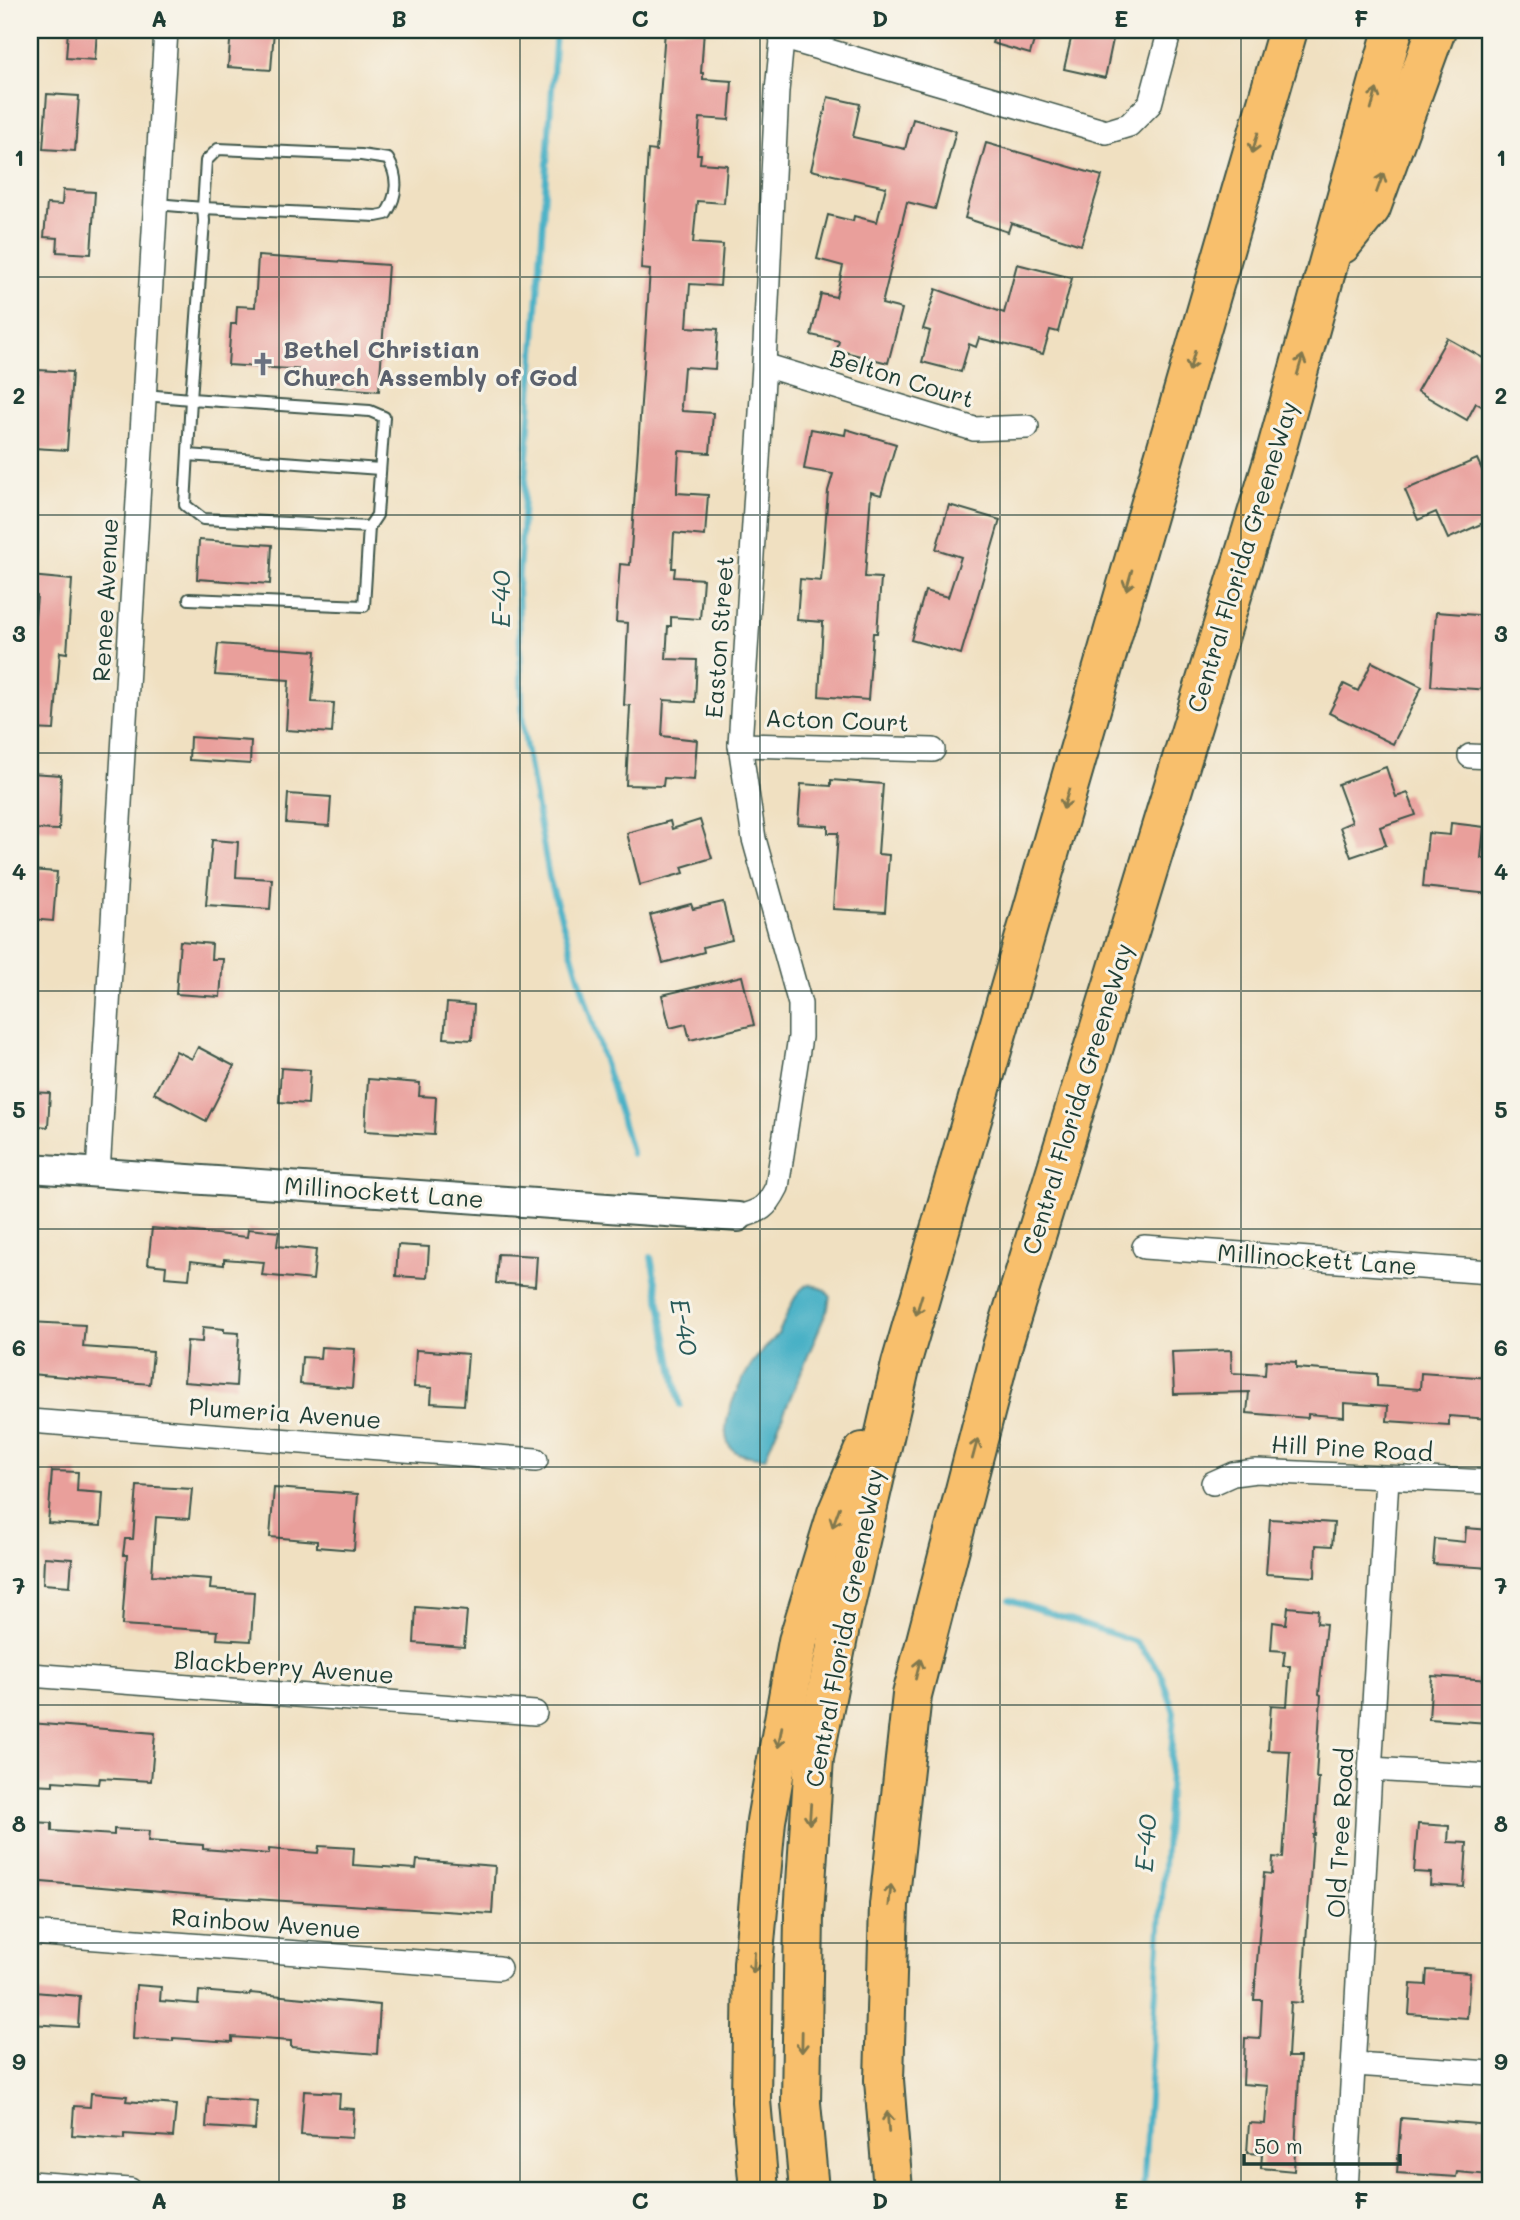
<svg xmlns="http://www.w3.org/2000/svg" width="1520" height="2220" viewBox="0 0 1520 2220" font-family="Mali,sans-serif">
<rect width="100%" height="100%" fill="#f7f3e8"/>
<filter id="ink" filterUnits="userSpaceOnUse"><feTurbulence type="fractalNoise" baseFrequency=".0143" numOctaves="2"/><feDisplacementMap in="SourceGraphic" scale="14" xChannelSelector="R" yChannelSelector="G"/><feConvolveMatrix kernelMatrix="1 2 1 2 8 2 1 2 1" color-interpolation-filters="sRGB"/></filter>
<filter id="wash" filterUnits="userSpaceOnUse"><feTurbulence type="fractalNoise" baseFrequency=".00686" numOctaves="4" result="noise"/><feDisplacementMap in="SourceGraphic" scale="28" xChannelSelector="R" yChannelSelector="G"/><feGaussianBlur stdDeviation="1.57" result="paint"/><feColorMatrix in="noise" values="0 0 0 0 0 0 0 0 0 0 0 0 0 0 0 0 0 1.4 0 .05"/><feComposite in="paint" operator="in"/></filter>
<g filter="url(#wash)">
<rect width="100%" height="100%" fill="#f0e0c1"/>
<path fill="#48b1c6" stroke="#34777d" stroke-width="2" d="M811,1284L825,1290L830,1296L828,1308L765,1458C757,1457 745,1456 738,1453C709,1439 740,1383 751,1365C759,1353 771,1344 779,1332C787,1318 794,1287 811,1284Z"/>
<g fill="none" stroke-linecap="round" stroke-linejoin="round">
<g stroke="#48b1c6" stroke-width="6">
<path d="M556,30L518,588L523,729L549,877L632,1154"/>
<path d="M651,1257L680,1405"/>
<path d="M1010,1600L1136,1642L1160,1671L1174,1712L1143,2190"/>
</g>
</g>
<g id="blocks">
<g fill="#e99f9b">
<path d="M68,30H97L95,60L66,58Z"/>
<path d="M231,30H274L271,70L228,67Z"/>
<path d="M665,30H704L701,73H703V79L732,81L729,120L700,118L697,154H701L700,163L727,165L724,203L697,201L693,243L723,245L720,286L690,284L687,327L718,329L715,369L684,367L681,406L682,411L713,413L710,453L679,451L677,486V493L708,495L705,536L674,533L672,568H675L674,577L703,579L700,619L671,617V626H668L666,659L697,660L695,702L664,700L662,736L697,740L694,780L664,778L663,786L626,785L630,706L624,705L628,623L616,622L620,564L630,565L650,270L641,269L648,150L656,151Z"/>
<path d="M996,30H1020L1036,34L1030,54L992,43Z"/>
<path d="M1073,30H1115L1105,78L1064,69Z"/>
<path d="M47,94L79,96L75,151L43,149Z"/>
<path d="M828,97L860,104L853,137L905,149L913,119L956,131L935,209L907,202L882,304L902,309L888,363L837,350L839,341L811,335L821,294L836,297L843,266L817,259L828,215L853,221L854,216L877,222L886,187L811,170Z"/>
<path d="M986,143L1102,176L1081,245L1011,223L1008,232L965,218Z"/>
<path d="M63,190L95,192L91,254L57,252L58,238L44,237L47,204L62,205Z"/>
<path d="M258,256L388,265L379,391L303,385L304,370L228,365L231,324H236L237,306L255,307Z"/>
<path d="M1017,264L1072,278L1058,332L1050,330L1043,354L979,338L976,347L969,344L961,372L922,362L930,331L923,329L936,289L1004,313Z"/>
<path d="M1447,338L1490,362V411L1476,403L1467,420L1417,391Z"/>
<path d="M38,370L72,372L67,450L33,448Z"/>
<path d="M811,429L845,435L846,429L896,444L881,495L871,492L865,577L881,578L877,633H873L868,700L819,696L823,622L797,620L800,579L821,581L828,491L833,474L804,469Z"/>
<path d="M1477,459L1490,487V520L1448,539L1436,512L1418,520L1405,490Z"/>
<path d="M949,505L1000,520L961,654L911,640L925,591L948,597L961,557L936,549Z"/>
<path d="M199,540L272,545L270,584L197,579Z"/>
<path d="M30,576L72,580L67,653L60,652L54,730L30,729V674L37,596L30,595Z"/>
<path d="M1436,612L1490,616V690L1431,686Z"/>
<path d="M218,644L316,651L312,702L334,703L332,733L286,730L289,680L215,675Z"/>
<path d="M1372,662L1422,687L1393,744L1329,713L1344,684L1358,691Z"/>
<path d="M190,737L251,741L250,764L189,760Z"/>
<path d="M1386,767L1396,797L1408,793L1416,815L1380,827L1386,845L1351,857L1340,827L1352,822L1338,784Z"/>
<path d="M30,773L61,775L59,830L30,829Z"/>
<path d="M831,780L883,784L878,854L889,855L885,912L833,909L838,833H828V826L798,824L801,784L831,786Z"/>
<path d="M288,794L331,797L329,826L286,823Z"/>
<path d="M700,820L712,858L682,867L684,873L640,885L627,833L670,821L672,829Z"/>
<path d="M1451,823L1484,827L1481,858H1490V894L1423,887L1428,833L1450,835Z"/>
<path d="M212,840L238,842L236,877L272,879L270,909L206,905Z"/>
<path d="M30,870L57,872L53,921L30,919Z"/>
<path d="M723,902L732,940L703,947L704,952L663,963L650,915L691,904L693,909Z"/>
<path d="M180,941L212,944L211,959H223L220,997L176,994Z"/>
<path d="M742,976L754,1025L690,1040L686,1024L670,1028L662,995Z"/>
<path d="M447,1003L474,1005L472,1040L444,1038Z"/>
<path d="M198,1047L234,1066L206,1121L154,1093L176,1051L192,1059Z"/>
<path d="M281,1068L310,1070L308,1104L279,1102Z"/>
<path d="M368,1079L420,1083L419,1096L436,1097L434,1135L365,1131Z"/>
<path d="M30,1092L50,1093L48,1127L30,1125Z"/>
<path d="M152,1228L247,1237L248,1229L279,1232L277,1246L316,1250L313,1280L262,1275L264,1262L224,1259V1265L191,1261L189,1279L165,1277L166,1266L148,1264Z"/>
<path d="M398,1245L429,1247L427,1278L396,1276Z"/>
<path d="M498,1254L537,1256L535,1286L496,1283Z"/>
<path d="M30,1322L85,1325L83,1347L153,1352L150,1384L30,1374Z"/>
<path d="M203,1327L224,1329V1332L239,1333L236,1386L184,1382L187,1341L202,1342Z"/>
<path d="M321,1347L355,1349L352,1388L300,1384L302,1357L320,1358Z"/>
<path d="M416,1350L468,1354L464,1405L431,1403L432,1388L414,1387Z"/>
<path d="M1231,1350L1232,1373L1265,1375L1266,1360L1296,1362V1368L1377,1374V1386L1420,1389L1421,1373L1490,1378V1419L1449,1416V1425L1387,1421L1388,1406L1344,1403V1417L1308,1414V1418L1247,1413L1249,1392L1174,1394L1172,1352Z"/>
<path d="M52,1471L78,1472L77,1491L103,1493L101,1526L48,1523Z"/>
<path d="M137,1486L192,1489L189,1519L156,1517L152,1575L211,1579L210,1589L254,1592L251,1641L217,1639L218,1631L122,1625L127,1555H123L125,1539H133Z"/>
<path d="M274,1488L358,1494L354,1550L317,1547V1541L270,1537Z"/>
<path d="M1270,1519L1334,1523L1332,1546L1316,1545L1315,1577L1266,1574Z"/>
<path d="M1466,1528L1490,1530V1568L1433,1564L1435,1539L1465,1542Z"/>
<path d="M44,1557L72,1559L70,1586L43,1584Z"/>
<path d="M416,1607L467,1611L464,1647L414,1643Z"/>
<path d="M1288,1607L1318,1610L1317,1623L1326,1624L1319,1694L1321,1695L1316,1778H1319L1315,1835H1313L1302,2003L1291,2002L1288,2057H1300L1294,2171L1261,2168L1262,2154L1247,2153L1249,2123L1265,2124L1268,2086L1243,2084L1245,2038L1260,2039L1262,2000H1254L1264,1873L1272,1874L1273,1857L1283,1858L1290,1751L1268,1750L1271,1705L1287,1706L1290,1666H1283L1285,1651L1271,1650L1273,1622L1286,1624Z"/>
<path d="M1432,1676L1490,1680L1489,1723L1429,1719Z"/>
<path d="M30,1723L155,1733L151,1781L100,1778L99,1784L53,1781V1785L30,1784Z"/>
<path d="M30,1822L52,1823V1831L114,1835V1829L149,1831L148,1841L203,1845V1849L269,1854V1849L318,1853L319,1846L354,1848L353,1865L416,1869L417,1860L495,1866L492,1914L221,1897L30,1881Z"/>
<path d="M1418,1824L1449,1826L1448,1842L1467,1843L1464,1887L1430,1885L1431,1873L1414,1872Z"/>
<path d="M1427,1970L1470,1973L1467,2018L1409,2014L1411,1984L1426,1985Z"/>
<path d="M136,1985L161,1987L160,2001L198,2004L199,1991L249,1995L250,1993L380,2005L377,2054L291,2047V2041L232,2037V2042L173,2038V2041L133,2039Z"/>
<path d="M34,1992L80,1996L78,2027L31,2024Z"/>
<path d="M304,2091L340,2093L339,2108L354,2109L352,2138L301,2135Z"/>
<path d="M91,2093L127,2096L126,2101L176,2105L173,2137L124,2134V2139L72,2135L74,2106L90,2107Z"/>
<path d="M208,2097L257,2101L255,2130L206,2127Z"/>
<path d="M1401,2118L1490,2125V2175L1457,2172L1456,2177L1397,2173Z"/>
</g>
</g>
</g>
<g filter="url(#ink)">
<use href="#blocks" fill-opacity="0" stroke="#3e5549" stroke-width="2"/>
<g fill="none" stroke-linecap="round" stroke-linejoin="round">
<g stroke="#3e5549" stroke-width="14">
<g id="service">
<path d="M218,149L361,155L388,159C399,178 398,195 386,214L376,216L203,208L206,161Z"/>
<path d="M144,395L191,399L204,221L203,208L156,204"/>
<path d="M191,399L370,411L384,417L377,515L369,527L203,519L185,505Z"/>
<path d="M188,455L380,469"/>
<path d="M189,599L364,606L369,527"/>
</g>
</g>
<g stroke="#3e5549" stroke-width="26">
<g id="minor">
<path d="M781,37L1106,132L1129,125L1150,104L1170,30"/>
<path d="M764,365L974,429L1027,427"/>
<path d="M740,745L933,750"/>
<path d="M1470,756L1490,757"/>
<path d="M98,1173L166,30"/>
<path d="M738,1217C761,1211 766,1209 777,1187L800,1037V1004L754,839L740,745L764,365L777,91L783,30"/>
<path d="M1144,1247L1490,1272"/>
<path d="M30,1421L536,1460"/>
<path d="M1213,1483L1233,1474L1256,1471L1490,1482"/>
<path d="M30,1675L535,1713"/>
<path d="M1371,1769L1490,1776"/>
<path d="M30,1933L499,1968"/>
<path d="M1355,2064L1490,2073"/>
<path d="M30,2183L130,2190"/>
<path d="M1346,2190L1387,1478"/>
</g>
</g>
<g stroke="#3e5549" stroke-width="32">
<path id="tertiary" d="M30,1168L738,1217"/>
</g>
<g stroke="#3e5549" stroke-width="42">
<g id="motorway">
<path d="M1342,244L1371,208L1436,30"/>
<path d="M759,2190L751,2101L753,1964L766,1821L798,1641L837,1513L863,1452"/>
<path d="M809,2190L801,2103L804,1915L814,1758L840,1627L901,1364L1288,30"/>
<path d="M893,2190L884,2080L889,1905L912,1695L1002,1347L1275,455L1393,30"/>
</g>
</g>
<use href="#service" stroke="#fff" stroke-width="10"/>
<use href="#minor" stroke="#fff" stroke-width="23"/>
<use href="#tertiary" stroke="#fff" stroke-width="28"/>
<use href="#motorway" stroke="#f8bf6c" stroke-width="38"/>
</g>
<defs><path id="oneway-shaft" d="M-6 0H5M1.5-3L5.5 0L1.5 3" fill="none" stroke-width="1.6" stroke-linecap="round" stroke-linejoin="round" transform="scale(1.75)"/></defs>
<g stroke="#81784d">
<use href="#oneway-shaft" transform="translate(1374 99) rotate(-74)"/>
<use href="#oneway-shaft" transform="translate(1255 143) rotate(106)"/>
<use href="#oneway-shaft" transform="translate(1380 183) rotate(-70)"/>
<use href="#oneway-shaft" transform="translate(1192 361) rotate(106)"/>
<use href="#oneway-shaft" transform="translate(1300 365) rotate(-74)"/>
<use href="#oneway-shaft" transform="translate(1129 580) rotate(106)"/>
<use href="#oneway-shaft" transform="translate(1066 799) rotate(106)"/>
<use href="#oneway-shaft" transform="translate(919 1305) rotate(107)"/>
<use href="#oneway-shaft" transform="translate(975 1449) rotate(-75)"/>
<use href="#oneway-shaft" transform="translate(836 1517) rotate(110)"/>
<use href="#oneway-shaft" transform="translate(918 1669) rotate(-76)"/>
<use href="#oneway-shaft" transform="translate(780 1737) rotate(100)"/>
<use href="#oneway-shaft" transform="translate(810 1814) rotate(94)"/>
<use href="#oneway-shaft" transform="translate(890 1895) rotate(-84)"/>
<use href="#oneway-shaft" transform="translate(754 1963) rotate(93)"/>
<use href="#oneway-shaft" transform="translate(802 2042) rotate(91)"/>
<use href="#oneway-shaft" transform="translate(888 2122) rotate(-94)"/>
</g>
</g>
<path fill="none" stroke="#1f3d34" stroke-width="2" stroke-opacity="0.55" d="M279,30V2190M520,30V2190M760,30V2190M1000,30V2190M1241,30V2190M30,277H1490M30,515H1490M30,753H1490M30,991H1490M30,1229H1490M30,1467H1490M30,1705H1490M30,1943H1490"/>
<defs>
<g id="church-bare" transform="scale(1.89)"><path d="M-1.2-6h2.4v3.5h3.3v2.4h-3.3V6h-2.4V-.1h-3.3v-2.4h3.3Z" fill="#6b7280" stroke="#f7f3e8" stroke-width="2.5" paint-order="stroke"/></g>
</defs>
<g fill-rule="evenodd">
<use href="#church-bare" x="263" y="364"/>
</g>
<g text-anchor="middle" stroke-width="6" stroke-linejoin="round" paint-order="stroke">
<g font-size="24" font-weight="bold" fill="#5b616d" stroke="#f7f3e8" text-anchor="start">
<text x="283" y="358">Bethel Christian<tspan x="283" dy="28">Church Assembly of God</tspan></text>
</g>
<g font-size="24" fill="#1f3d34" stroke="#f7f3e8">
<text transform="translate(902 379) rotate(17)" y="8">Belton Court</text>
<text transform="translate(1243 557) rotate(-73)" y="8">Central Florida GreeneWay</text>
<text transform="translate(106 600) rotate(-87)" y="8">Renee Avenue</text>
<text transform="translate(720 637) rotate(-86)" y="8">Easton Street</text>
<text transform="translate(837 721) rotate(2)" y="8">Acton Court</text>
<text transform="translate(1078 1099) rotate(-73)" y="8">Central Florida GreeneWay</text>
<text transform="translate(384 1193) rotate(4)" y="8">Millinockett Lane</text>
<text transform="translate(1317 1260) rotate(4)" y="8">Millinockett Lane</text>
<text transform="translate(285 1414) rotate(4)" y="8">Plumeria Avenue</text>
<text transform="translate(1352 1449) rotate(3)" y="8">Hill Pine Road</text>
<text transform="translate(845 1628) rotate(-79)" y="8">Central Florida GreeneWay</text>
<text transform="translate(284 1668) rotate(4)" y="8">Blackberry Avenue</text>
<text transform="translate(1341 1833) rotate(-87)" y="8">Old Tree Road</text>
<text transform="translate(266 1924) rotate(4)" y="8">Rainbow Avenue</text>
</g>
<g font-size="26" font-style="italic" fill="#295a58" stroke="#f7f3e8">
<text transform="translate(501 599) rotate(-90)" y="9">E-40</text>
<text transform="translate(684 1327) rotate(79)" y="9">E-40</text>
<text transform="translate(1146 1843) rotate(-86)" y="9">E-40</text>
</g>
</g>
<rect width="1520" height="2220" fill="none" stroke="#f7f3e8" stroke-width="77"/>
<path d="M1244 2154v10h156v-10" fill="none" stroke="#1f3d34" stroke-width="3.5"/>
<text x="1254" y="2154" font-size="21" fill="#1f3d34" stroke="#f7f3e8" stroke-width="5" paint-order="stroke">50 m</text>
<rect x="38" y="38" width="1444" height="2144" fill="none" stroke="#1f3d34" stroke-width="2.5"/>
<g font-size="23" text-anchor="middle" font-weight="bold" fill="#1f3d34">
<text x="159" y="27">A</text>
<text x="399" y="27">B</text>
<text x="640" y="27">C</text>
<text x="880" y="27">D</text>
<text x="1121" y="27">E</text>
<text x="1361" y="27">F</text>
<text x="19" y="166">1</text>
<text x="1501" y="166">1</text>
<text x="19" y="404">2</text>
<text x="1501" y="404">2</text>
<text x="19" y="642">3</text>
<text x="1501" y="642">3</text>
<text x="19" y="880">4</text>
<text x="1501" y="880">4</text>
<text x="19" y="1118">5</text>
<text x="1501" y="1118">5</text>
<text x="19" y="1356">6</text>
<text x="1501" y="1356">6</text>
<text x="19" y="1594">7</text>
<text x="1501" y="1594">7</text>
<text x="19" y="1832">8</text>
<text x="1501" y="1832">8</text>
<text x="19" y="2070">9</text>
<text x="1501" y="2070">9</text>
<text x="159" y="2209">A</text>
<text x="399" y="2209">B</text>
<text x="640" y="2209">C</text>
<text x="880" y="2209">D</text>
<text x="1121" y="2209">E</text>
<text x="1361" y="2209">F</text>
</g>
</svg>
